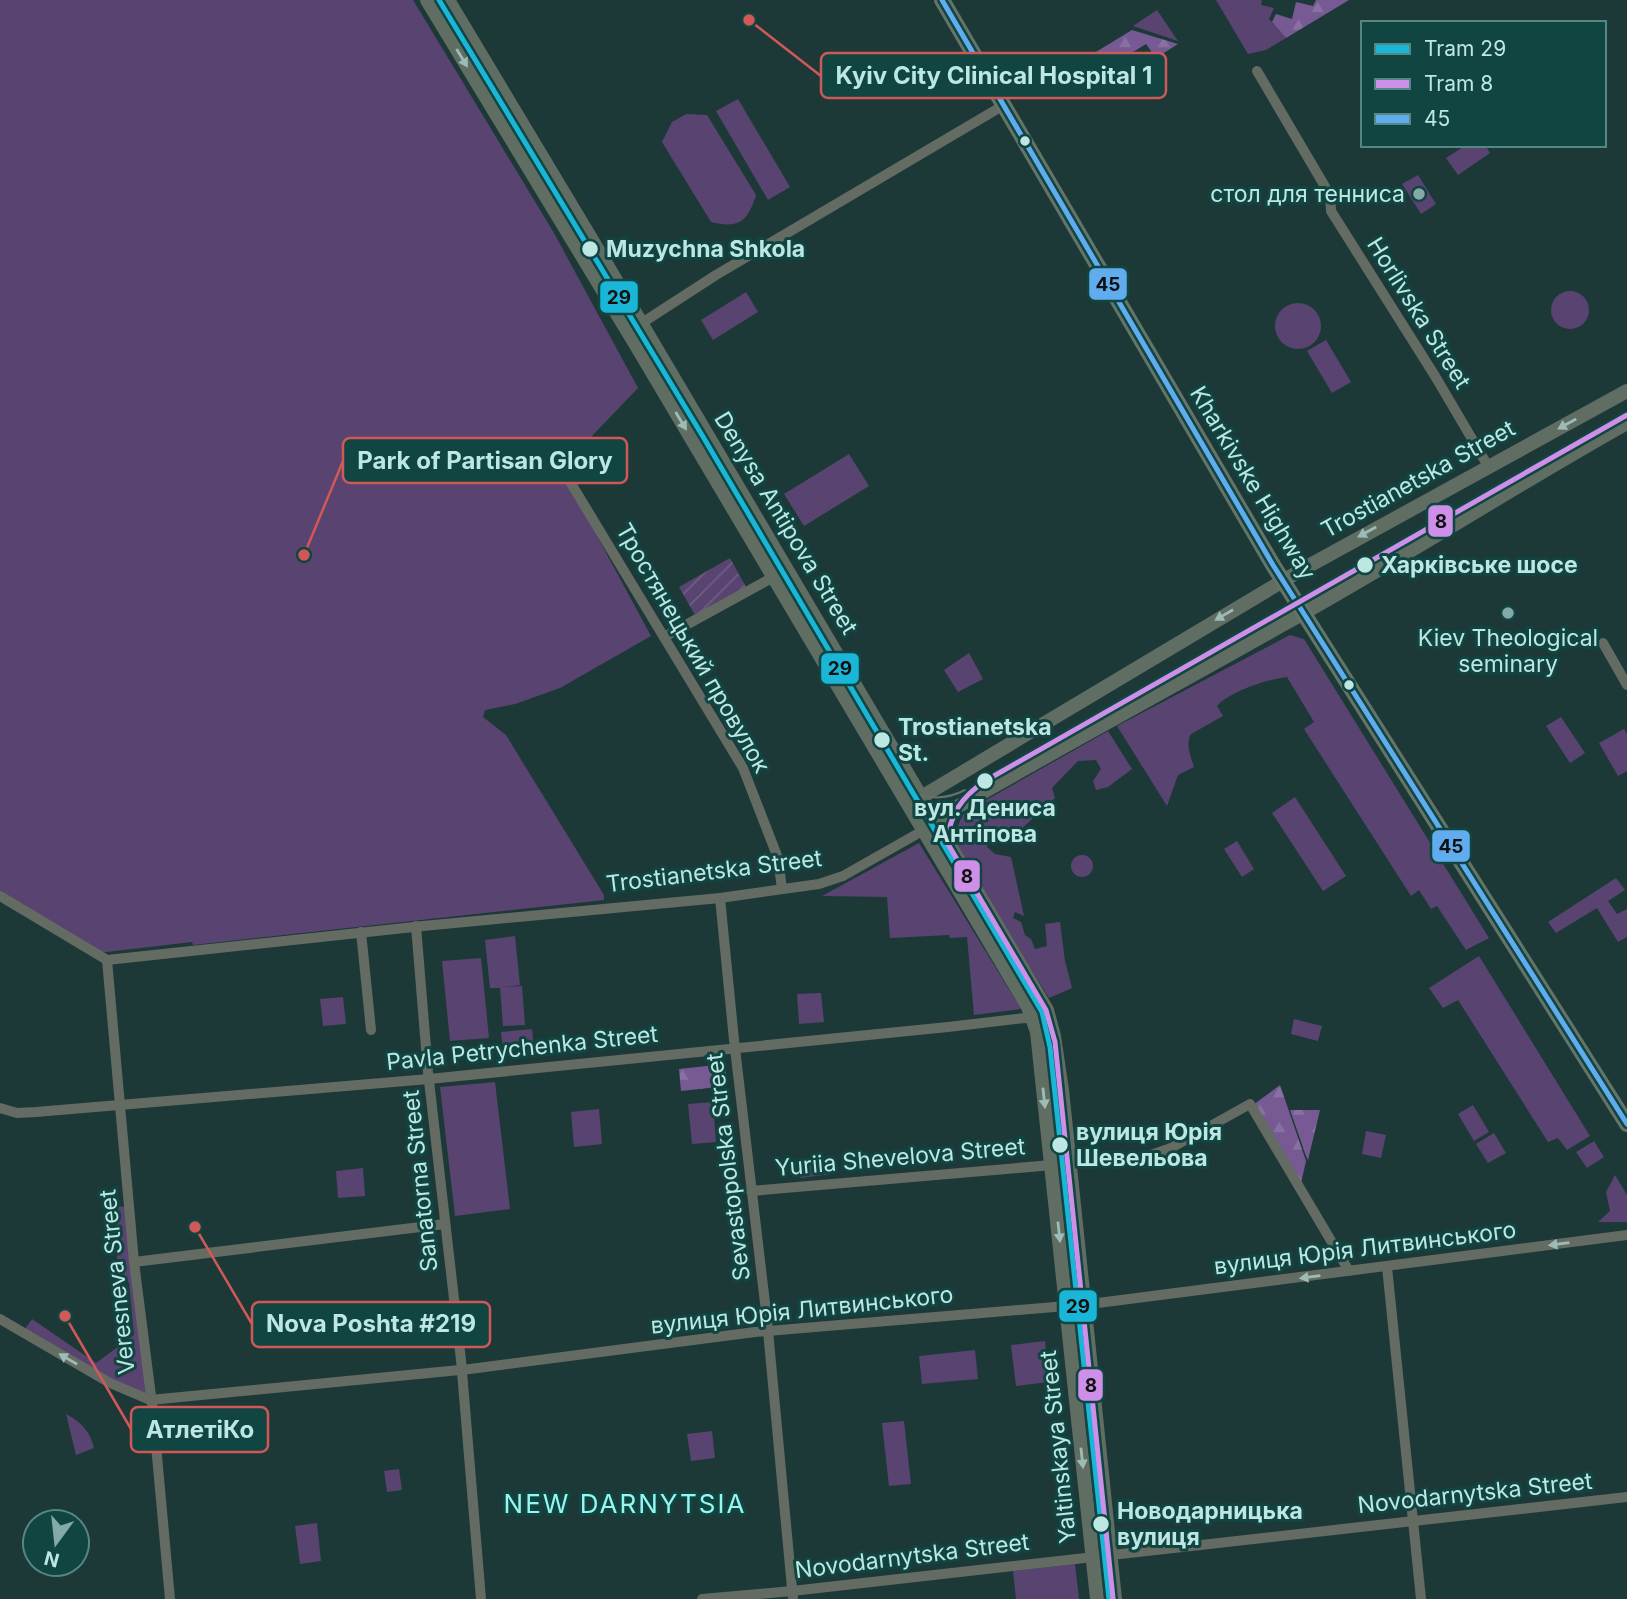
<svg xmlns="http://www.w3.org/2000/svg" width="1627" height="1599" viewBox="0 0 1627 1599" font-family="Inter,sans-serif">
<defs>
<pattern id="forest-firs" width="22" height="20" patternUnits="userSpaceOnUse" patternTransform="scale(1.75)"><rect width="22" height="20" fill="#775993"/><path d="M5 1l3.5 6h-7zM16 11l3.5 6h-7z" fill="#8871a2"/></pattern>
<pattern id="garden-furrows" width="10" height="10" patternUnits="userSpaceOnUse" patternTransform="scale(1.75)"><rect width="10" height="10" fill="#594371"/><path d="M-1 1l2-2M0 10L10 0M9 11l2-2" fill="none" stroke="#6f5e85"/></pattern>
</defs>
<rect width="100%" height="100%" fill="#1c3938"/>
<g fill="#594371">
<path d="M0,0H413L554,233L638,388L592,436L563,473L651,636L560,688L515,704L485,710L483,717L506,735L604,895V900L193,945L192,942L98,953L0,892Z"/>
<path d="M1216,0H1262L1261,5L1274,8L1269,19L1286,38L1266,50L1248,54Z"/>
<path d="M1157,10L1178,41L1133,26Z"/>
<path d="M738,99L790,187L768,200L716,111Z"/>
<path d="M686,114L707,115L756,195C748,221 739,229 711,222L662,142L672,122Z"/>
<path d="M1466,145H1485L1490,153L1458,175L1446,158Z"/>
<path d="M1418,175L1436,204L1421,214L1402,184Z"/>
<circle cx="1570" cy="310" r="19"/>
<path d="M746,292L758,312L713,340L701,320Z"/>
<circle cx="1298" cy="326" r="23"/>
<path d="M1326,340L1351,382L1332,393L1307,351Z"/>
<path d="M849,454L869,486L804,526L784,494Z"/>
<path d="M1290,635L1304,639L1489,938L1466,950L1437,906L1431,909L1419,890L1411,896L1304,729L1314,722L1287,677C1268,679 1229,692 1217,706L1223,716L1191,734C1185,744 1191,757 1194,767L1178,775L1167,806L1117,726Z"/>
<path d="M969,653L983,679L958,692L944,670Z"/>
<path d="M1561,717L1585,753L1570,763L1546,726Z"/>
<path d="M1624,729L1627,734V771L1618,776L1599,743Z"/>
<path d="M1108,731L1132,769L1108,787L1096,790L1093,781L1101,769L1096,760L1078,761L1052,788L1055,798L1016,834L990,831L987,847L995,854L1011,857L1024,916L1015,912L1013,918L1021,922L1025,935L1031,939L1035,949L1047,946L1045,924L1060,922L1065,961L1072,988L1049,998L958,851C954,836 956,826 965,812Z"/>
<path d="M1295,797L1346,876L1323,891L1272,813Z"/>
<path d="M1237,841L1254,869L1242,877L1224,849Z"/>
<path d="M919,843L1021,1009L974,1015L967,937L950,938L949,935L890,938L887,897L822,896Z"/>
<circle cx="1082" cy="866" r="11"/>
<path d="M1616,878L1625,890L1608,901L1617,914L1627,909V937L1618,942L1597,908L1556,933L1548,922Z"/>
<path d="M515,936L520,985L503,987L522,986L525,1025L503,1026L500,988H490L485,940Z"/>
<path d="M1479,956L1590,1136L1567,1150L1558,1138L1548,1142L1458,1000L1443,1008L1429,988Z"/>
<path d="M481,958L489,1038L450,1041L442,961Z"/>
<path d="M821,993L824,1022L799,1024L797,994Z"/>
<path d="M343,997L346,1024L323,1026L320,999Z"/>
<path d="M1294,1019L1322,1026L1318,1041L1291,1034Z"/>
<path d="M532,1029L534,1048L503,1051L501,1032Z"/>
<path d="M495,1082L510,1209L455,1216L440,1087Z"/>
<path d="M713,1102L716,1142L692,1144L688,1104Z"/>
<path d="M1473,1105L1489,1132L1474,1141L1458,1114Z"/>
<path d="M599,1109L602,1144L574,1147L571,1112Z"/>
<path d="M1366,1131L1386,1135L1381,1158L1362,1154Z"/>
<path d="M1494,1133L1506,1153L1488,1163L1476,1144Z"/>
<path d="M1594,1141L1604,1157L1587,1168L1576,1152Z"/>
<path d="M830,1158L831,1174L800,1178L798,1161Z"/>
<path d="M363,1168L365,1196L338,1198L336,1171Z"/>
<path d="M1615,1175L1627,1195V1222H1598L1610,1211L1606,1192Z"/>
<path d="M111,1206L129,1207L150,1400L23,1332L32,1319L96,1363L134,1335L129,1283L118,1266Z"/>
<path d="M1045,1341L1049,1382L1016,1386L1011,1345Z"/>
<path d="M975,1350L978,1379L922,1384L919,1356Z"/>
<path d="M66,1414C81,1422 90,1431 94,1448L76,1455Z"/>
<path d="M904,1421L911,1484L889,1486L882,1423Z"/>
<path d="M712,1431L715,1458L691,1461L687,1434Z"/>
<path d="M399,1469L402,1490L387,1492L384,1471Z"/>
<path d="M317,1523L321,1561L300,1564L295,1526Z"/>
<path d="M1075,1564L1079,1599H1016L1013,1571Z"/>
</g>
<g fill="url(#forest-firs)">
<path d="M1316,0H1349L1286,38L1272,22L1276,14L1292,19L1296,2L1313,6Z"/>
<path d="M1132,30L1178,44L1156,58L1146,44L1120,60L1132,80L1111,93L1094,74L1086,58Z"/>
<path d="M725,1064L727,1086L681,1091L679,1069Z"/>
<path d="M1280,1085L1306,1161L1301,1183L1253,1105Z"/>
<path d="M1290,1110H1320L1308,1160L1306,1156Z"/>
</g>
<path fill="url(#garden-furrows)" d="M730,558L746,587L695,615L679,587Z"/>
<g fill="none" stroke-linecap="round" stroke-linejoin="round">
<g stroke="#636b62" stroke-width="10">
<path d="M1257,71L1330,195L1331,211L1435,376L1488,466"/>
<path d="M628,332L716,275L1004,105"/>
<path d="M566,475L743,768L778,858L782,889"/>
<path d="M664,637L779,574"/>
<path d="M1603,643L1627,685"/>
<path d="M0,896L107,960L423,926L720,898L819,884L843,876L924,830"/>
<path d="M720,898L734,1040L767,1320L793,1599"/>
<path d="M416,926L428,1072L461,1360L481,1599"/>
<path d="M361,932L371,1030"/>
<path d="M107,960L134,1262L153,1412L170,1599"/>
<path d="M0,1108L17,1113L36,1112L429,1079L948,1027L1025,1018L1047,1010"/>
<path d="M751,1191L1145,1157L1171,1148L1250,1104L1349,1271"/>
<path d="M134,1262L445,1224"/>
<path d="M1387,1267L1421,1599"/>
<path d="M0,1319L110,1383L150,1400L470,1369L755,1332L1090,1304L1627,1235"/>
<path d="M702,1599L792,1591L1627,1497"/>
</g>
<g stroke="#606d62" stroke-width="14">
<path d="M427,0L639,350L1028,1007L1037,1032L1097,1599"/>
<path d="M448,0L601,255L1047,1010L1054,1036L1062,1090L1115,1599"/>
<path d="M913,802L1303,569L1627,391"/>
<path d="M928,827L950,811C1061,747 1173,687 1284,624C1400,560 1511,488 1627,423"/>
</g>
<path stroke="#667468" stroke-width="16" d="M942,0L1273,565L1627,1124"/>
<path stroke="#62736e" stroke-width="2" d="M905,788C925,800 944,801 965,790"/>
<g stroke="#104542" stroke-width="10">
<path id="bus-1" d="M942,0L1273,565L1627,1124"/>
</g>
<use href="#bus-1" stroke="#60acee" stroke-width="5"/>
<g stroke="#104542" stroke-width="10">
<path id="tram-1" d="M439,0L702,435L1042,1012L1050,1047L1109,1599"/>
</g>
<g stroke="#104542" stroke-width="10">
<path id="tram-2" d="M1113,1598L1055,1042L1046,1010L948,844C948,815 962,797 985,781L1627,415"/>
</g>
<use href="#tram-1" stroke="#1ab6d8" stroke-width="5"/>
<use href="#tram-2" stroke="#ce8fe9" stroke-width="5"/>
</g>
<defs><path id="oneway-solid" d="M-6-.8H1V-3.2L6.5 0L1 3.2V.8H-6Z" transform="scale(1.75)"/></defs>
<g fill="#9cbcb6">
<use href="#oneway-solid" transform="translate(462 58) rotate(59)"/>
<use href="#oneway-solid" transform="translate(681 421) rotate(59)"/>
<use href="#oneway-solid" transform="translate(1567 424) rotate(151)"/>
<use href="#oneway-solid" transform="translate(1367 532) rotate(151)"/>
<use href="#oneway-solid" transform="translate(1224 615) rotate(150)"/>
<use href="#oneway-solid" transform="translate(1044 1098) rotate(84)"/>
<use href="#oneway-solid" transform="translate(1059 1232) rotate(84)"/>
<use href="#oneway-solid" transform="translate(1082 1458) rotate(84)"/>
</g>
<g fill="#9dbcb6">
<use href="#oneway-solid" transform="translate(1559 1244) rotate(173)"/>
<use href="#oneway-solid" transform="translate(1310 1277) rotate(173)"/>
<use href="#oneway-solid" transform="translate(68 1359) rotate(-150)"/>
</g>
<g fill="#bce7e3" stroke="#104542" stroke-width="2.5">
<circle cx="1025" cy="141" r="6"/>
<circle cx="590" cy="249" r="9"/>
<circle cx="1365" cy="565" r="9"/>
<circle cx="1349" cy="685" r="6"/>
<circle cx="882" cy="740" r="9"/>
<circle cx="985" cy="781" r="9"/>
<circle cx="1060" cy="1145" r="9"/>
<circle cx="1101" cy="1524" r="9"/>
</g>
<g fill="#84aaa7" stroke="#104542" stroke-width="2.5">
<circle cx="1419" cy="194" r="7"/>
<circle cx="1508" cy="613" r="7"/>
</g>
<g text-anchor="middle" stroke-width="6" stroke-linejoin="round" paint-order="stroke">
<g font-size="23" fill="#bce7e3" stroke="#104542" text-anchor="end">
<text x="1405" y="202">стол для тенниса</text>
<text x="1508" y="646" text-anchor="middle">Kiev Theological<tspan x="1508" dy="26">seminary</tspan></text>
</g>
<g font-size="23" font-weight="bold" fill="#bce7e3" stroke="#104542" text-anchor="start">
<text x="606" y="257">Muzychna Shkola</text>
<text x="1381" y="573">Харківське шосе</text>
<text x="898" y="735">Trostianetska<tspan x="898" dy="26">St.</tspan></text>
<text x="985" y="816" text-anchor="middle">вул. Дениса<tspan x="985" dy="26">Антіпова</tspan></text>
<text x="1076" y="1140">вулиця Юрія<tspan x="1076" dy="26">Шевельова</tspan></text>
<text x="1117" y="1519">Новодарницька<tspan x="1117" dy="26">вулиця</tspan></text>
</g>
<g font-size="23" fill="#bce7e3" stroke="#104542">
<text transform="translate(1419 313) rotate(58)" y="8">Horlivska Street</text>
<text transform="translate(1418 479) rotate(-29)" y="8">Trostianetska Street</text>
<text transform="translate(1253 483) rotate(59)" y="8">Kharkivske Highway</text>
<text transform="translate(786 523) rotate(59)" y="8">Denysa Antipova Street</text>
<text transform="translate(693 648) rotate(60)" y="8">Тростянецький провулок</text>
<text transform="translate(714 871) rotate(-7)" y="8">Trostianetska Street</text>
<text transform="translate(522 1048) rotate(-6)" y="8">Pavla Petrychenka Street</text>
<text transform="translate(900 1157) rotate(-5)" y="8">Yuriia Shevelova Street</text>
<text transform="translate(728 1167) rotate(-97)" y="8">Sevastopolska Street</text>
<text transform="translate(420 1181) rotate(-96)" y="8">Sanatorna Street</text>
<text transform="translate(1365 1248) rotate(-7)" y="8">вулиця Юрія Литвинського</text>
<text transform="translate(117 1282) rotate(-96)" y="8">Veresneva Street</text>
<text transform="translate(802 1310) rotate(-6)" y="8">вулиця Юрія Литвинського</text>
<text transform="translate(1058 1447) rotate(-96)" y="8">Yaltinskaya Street</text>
<text transform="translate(1475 1493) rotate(-6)" y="8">Novodarnytska Street</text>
<text transform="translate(912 1556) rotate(-7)" y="8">Novodarnytska Street</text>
</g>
<g font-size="26" letter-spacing="2" fill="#97f6ef" stroke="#104542">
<text x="625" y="1513">NEW DARNYTSIA</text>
</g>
</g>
<path fill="none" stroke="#d05857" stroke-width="2.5" d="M749 20L821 76M304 555L343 461M195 1227L252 1324M65 1316L131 1429"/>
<g fill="#d05857" stroke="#104542" stroke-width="2.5">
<circle cx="749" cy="20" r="7"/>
<circle cx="304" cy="555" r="7"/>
<circle cx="195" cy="1227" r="7"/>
<circle cx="65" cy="1316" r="7"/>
</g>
<g fill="#104542" stroke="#d05857" stroke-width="2.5">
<rect x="821" y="53" width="345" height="45" rx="7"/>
<rect x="343" y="438" width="284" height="45" rx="7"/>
<rect x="252" y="1302" width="238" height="45" rx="7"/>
<rect x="131" y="1407" width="137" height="45" rx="7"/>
</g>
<g font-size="24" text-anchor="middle" font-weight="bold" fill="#bce7e3">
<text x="994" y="84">Kyiv City Clinical Hospital 1</text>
<text x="485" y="469">Park of Partisan Glory</text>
<text x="371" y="1332">Nova Poshta #219</text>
<text x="200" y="1438">АтлетіКо</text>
</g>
<g stroke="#104542" stroke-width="2.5">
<rect x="1088" y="267" width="40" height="34" rx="7" fill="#60acee"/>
<rect x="599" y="280" width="40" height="34" rx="7" fill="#1ab6d8"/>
<rect x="1427" y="504" width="27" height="34" rx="7" fill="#ce8fe9"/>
<rect x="820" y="652" width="40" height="33" rx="7" fill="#1ab6d8"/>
<rect x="1431" y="829" width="40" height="34" rx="7" fill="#60acee"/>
<rect x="953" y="859" width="28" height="34" rx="7" fill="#ce8fe9"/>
<rect x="1058" y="1289" width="40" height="34" rx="7" fill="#1ab6d8"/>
<rect x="1077" y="1368" width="27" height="34" rx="7" fill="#ce8fe9"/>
</g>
<g font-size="19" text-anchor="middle" font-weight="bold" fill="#111">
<text x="1108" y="291">45</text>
<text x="619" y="304">29</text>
<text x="1441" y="528">8</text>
<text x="840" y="675">29</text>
<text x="1451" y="853">45</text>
<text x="967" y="883">8</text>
<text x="1078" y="1313">29</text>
<text x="1091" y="1392">8</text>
</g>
<rect x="1361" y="21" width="245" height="126" fill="#104542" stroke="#558682" stroke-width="2"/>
<rect x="1375" y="44" width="35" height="10" fill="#1ab6d8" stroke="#558682" stroke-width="2"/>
<text x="1424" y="56" font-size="21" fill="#bce7e3">Tram 29</text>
<rect x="1375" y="79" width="35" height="10" fill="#ce8fe9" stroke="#558682" stroke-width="2"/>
<text x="1424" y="91" font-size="21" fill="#bce7e3">Tram 8</text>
<rect x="1375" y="114" width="35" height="10" fill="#60acee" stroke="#558682" stroke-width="2"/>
<text x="1424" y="126" font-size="21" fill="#bce7e3">45</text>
<g transform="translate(56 1543) rotate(195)"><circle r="33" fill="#104542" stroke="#558682" stroke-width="2"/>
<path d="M0-5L12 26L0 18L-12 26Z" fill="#84aaa7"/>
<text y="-10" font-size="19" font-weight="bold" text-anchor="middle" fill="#bce7e3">N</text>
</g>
</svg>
